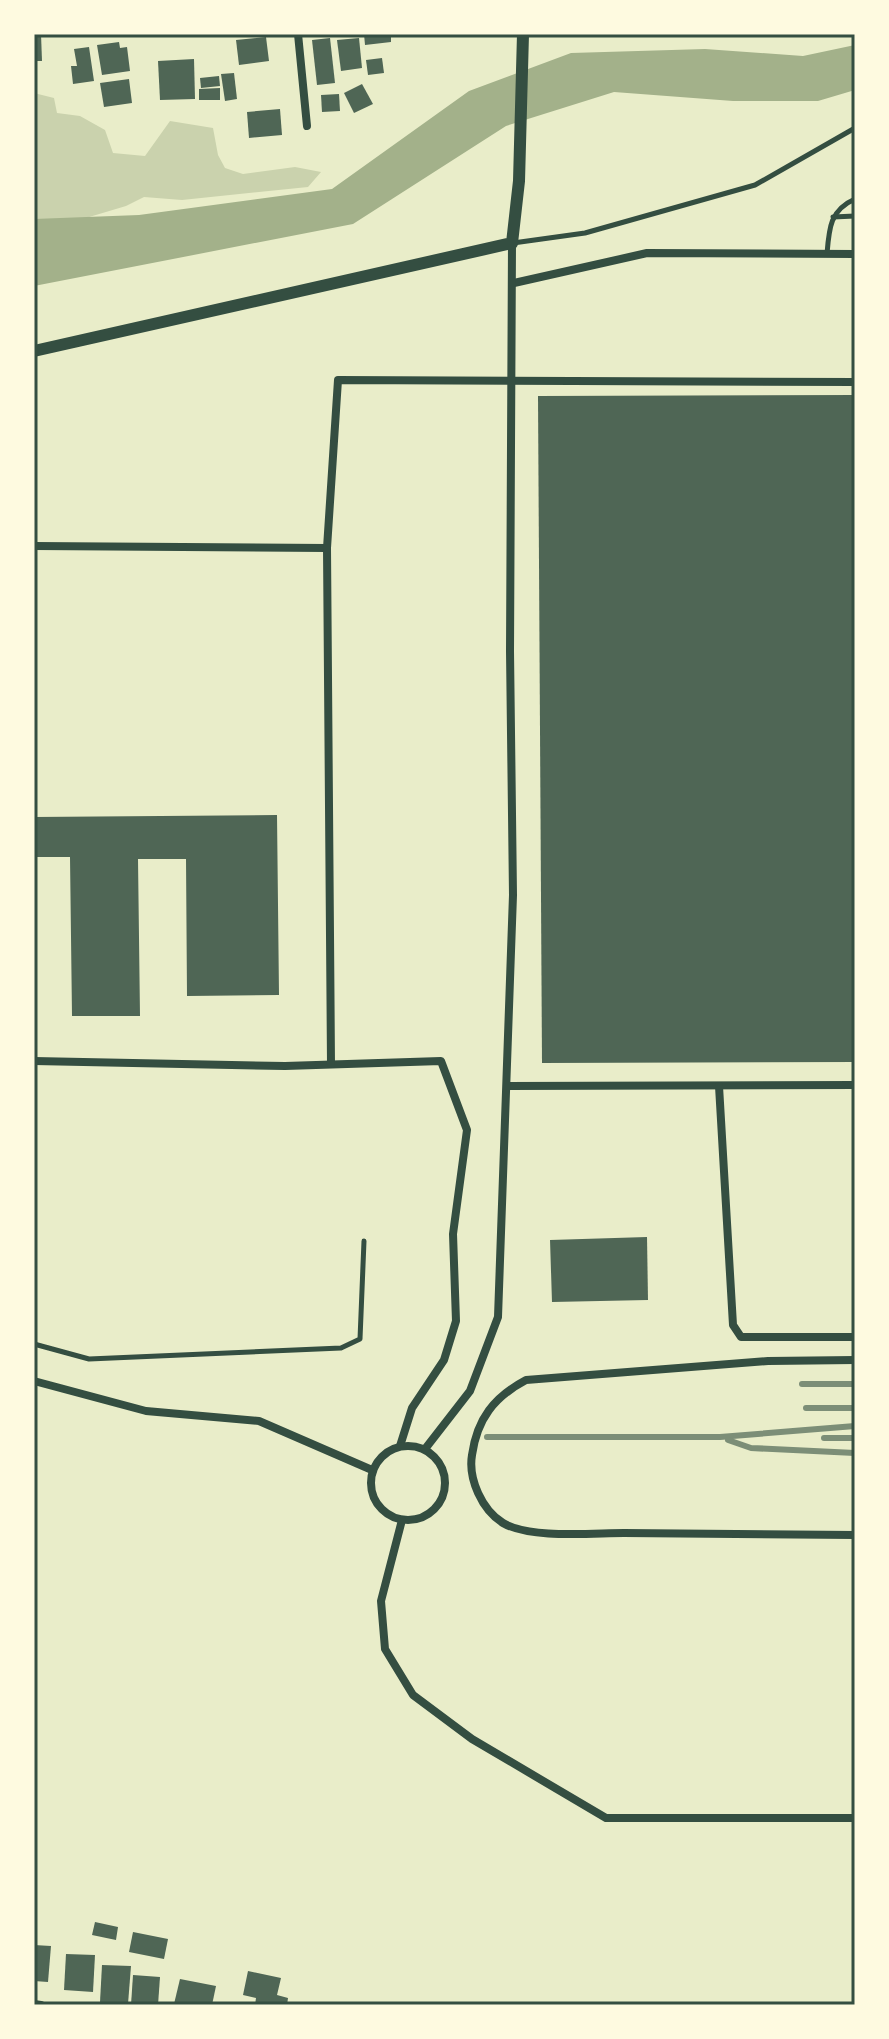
<svg xmlns="http://www.w3.org/2000/svg" width="889" height="2039" viewBox="0 0 889 2039" font-family="Lora,serif">
<rect width="100%" height="100%" fill="#e9edc9"/>
<path fill="#cad2ad" d="M34,93L54,98L57,113L80,116L105,130L113,153L145,156L170,121L213,128L218,155L225,168L243,174L295,167L321,172L308,187L182,200L144,197L126,206L59,226H34Z"/>
<path fill="#a3b18a" d="M855,45V90L818,101H733L614,92L506,126L353,224L34,286V219L139,215L332,189L469,91L571,53L705,49L803,56Z"/>
<g fill="#4f6655">
<path d="M34,34H41L42,61H34Z"/>
<path d="M364,34H391V42L365,45Z"/>
<path d="M266,37L269,61L239,65L236,40Z"/>
<path d="M330,38L335,83L317,85L312,40Z"/>
<path d="M359,38L362,68L341,71L337,40Z"/>
<path d="M119,42L120,48L127,47L130,71L102,75L97,45Z"/>
<path d="M89,47L94,81L73,84L71,66H77L74,49Z"/>
<path d="M382,58L384,73L368,75L366,60Z"/>
<path d="M194,59L195,99L160,100L158,61Z"/>
<path d="M234,73L237,99L225,101L221,74Z"/>
<path d="M219,76L220,86L201,88L200,78Z"/>
<path d="M129,79L132,103L104,107L100,83Z"/>
<path d="M362,84L373,104L354,113L344,93Z"/>
<path d="M220,88V100H199V89Z"/>
<path d="M339,94L340,111L322,112L321,95Z"/>
<path d="M280,109L282,135L249,138L247,112Z"/>
<path d="M855,395V1062L542,1063L538,396Z"/>
<path d="M277,815L279,995L187,996L186,859H138L140,1016H72L70,857H34V817Z"/>
<path d="M647,1237L648,1300L552,1302L550,1240Z"/>
<path d="M95,1922L118,1927L116,1940L92,1935Z"/>
<path d="M133,1932L168,1939L164,1959L129,1952Z"/>
<path d="M34,1945L51,1946L48,1982L34,1981Z"/>
<path d="M66,1954L95,1955L93,1992L64,1990Z"/>
<path d="M102,1965L131,1966L128,2004L100,2002Z"/>
<path d="M248,1971L281,1978L277,1995L288,1998L287,2005H255L256,1998L243,1995Z"/>
<path d="M133,1975L160,1977L158,2005H131Z"/>
<path d="M180,1979L216,1986L212,2005L174,2004Z"/>
</g>
<g fill="none" stroke-linecap="round" stroke-linejoin="round">
<g stroke="#344e41" stroke-width="5">
<path d="M833,217L855,216"/>
<path d="M513,243L585,233L755,185L855,128"/>
<path d="M827,254C829,228 830,210 855,199"/>
<path d="M34,1344L89,1359L341,1348L360,1339L364,1241"/>
</g>
<g stroke="#344e41" stroke-width="8">
<path d="M298,34L307,126"/>
<path d="M514,283L647,253L855,254"/>
<path d="M34,546L327,548"/>
<path d="M34,1061L285,1066L441,1061L467,1130L453,1234L456,1321L444,1360L412,1408L400,1446"/>
<path d="M331,1064L327,548L338,380L855,382"/>
<path d="M507,1086L855,1085"/>
<path d="M719,1086L733,1325L741,1337H855"/>
<path d="M855,1360L768,1361L526,1380C494,1397 477,1419 472,1455C468,1479 482,1510 503,1523C530,1539 592,1533 624,1533C701,1534 778,1535 855,1535"/>
<path d="M34,1381L146,1411L259,1421L372,1470"/>
<circle cx="408" cy="1483" r="37"/>
<path d="M425,1449L470,1391L498,1317L513,895L510,651L512,243"/>
<path d="M402,1520L381,1601L385,1649L413,1695L472,1739L606,1818H855"/>
<path d="M34,2004L41,2005"/>
</g>
<path stroke="#344e41" stroke-width="12" d="M34,351L512,243L519,181L523,34"/>
<g stroke="#7c8e77" stroke-width="6">
<path d="M802,1384H855"/>
<path d="M806,1408H855"/>
<path d="M487,1437H720L855,1426"/>
<path d="M824,1438H855"/>
<path d="M728,1440L751,1448L855,1453"/>
</g>
</g>
<rect width="889" height="2039" fill="none" stroke="#fefae0" stroke-width="72"/>
<rect x="36" y="36" width="817" height="1967" fill="none" stroke="#344e41" stroke-width="3"/>
</svg>
